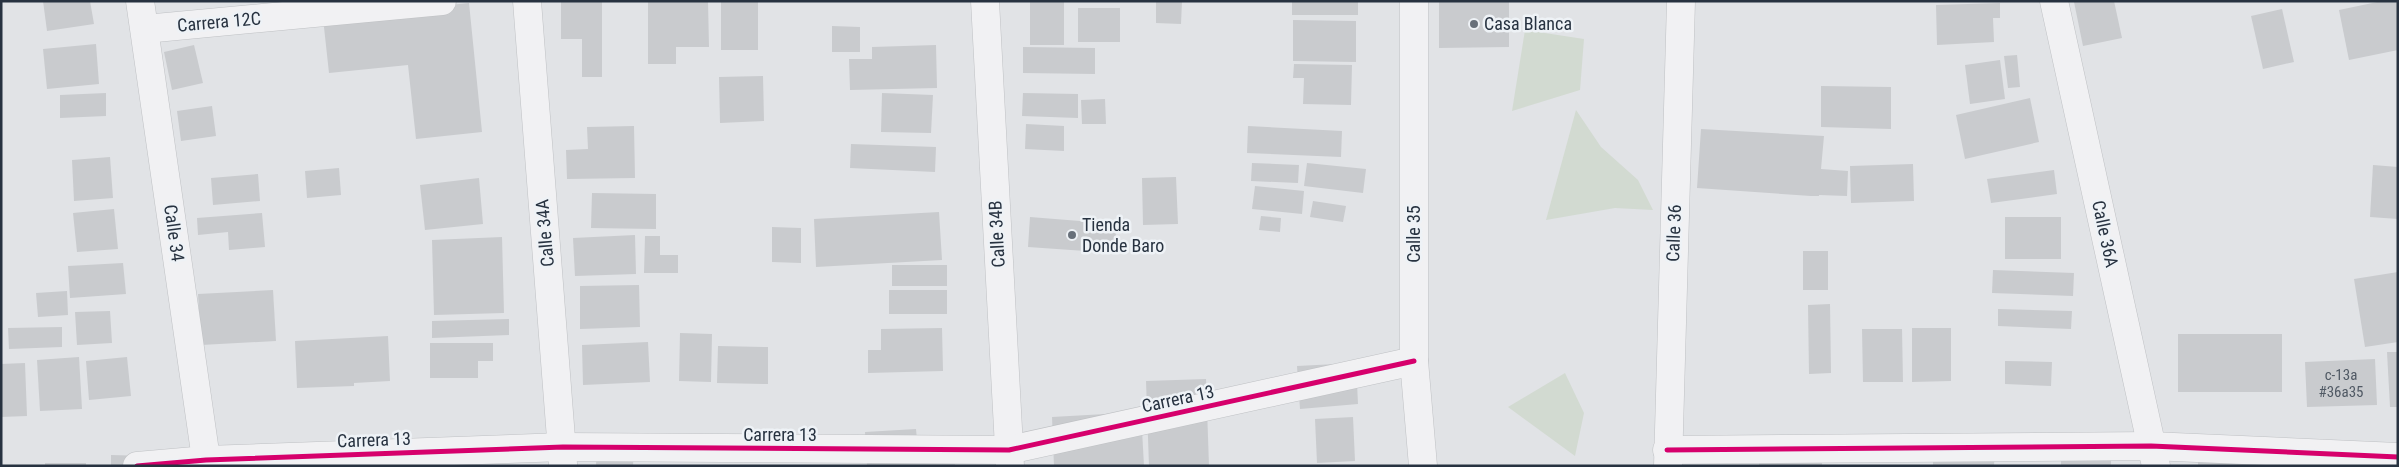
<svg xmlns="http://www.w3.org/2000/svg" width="2399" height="467" viewBox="0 0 2399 467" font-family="'Roboto Condensed',sans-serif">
<rect width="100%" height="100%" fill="#e1e3e6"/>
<g fill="#d2dad1">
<path d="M1525,30L1584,39L1580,90L1512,111Z"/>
<path d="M1576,110L1601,147L1638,180L1653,210L1615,208L1546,220Z"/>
<path d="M1565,373L1584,413L1575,456L1508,407Z"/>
</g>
<g fill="#c9cbce">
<path d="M43,1H90L94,24L47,31Z"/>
<path d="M561,1H602V77H582V39H561Z"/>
<path d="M648,1H708L709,47H676V64H648Z"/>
<rect x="721" y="1" width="37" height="49"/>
<rect x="1030" y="1" width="34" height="44"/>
<path d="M1156,1H1182L1181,24L1156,23Z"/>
<rect x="1292" y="1" width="66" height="14"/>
<path d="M1439,1H1509V47L1439,48Z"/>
<path d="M2079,1H2114L2122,38L2083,46L2074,2Z"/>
<path d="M2382,1H2398V50L2349,60L2339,10Z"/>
<path d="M469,3L482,132L416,139L408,65L329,73L323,18Z"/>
<path d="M2000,3V18H1993L1994,42L1937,45L1936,5Z"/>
<rect x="1078" y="8" width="42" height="34"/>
<path d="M2282,9L2294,62L2263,69L2251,16Z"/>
<path d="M1293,20L1356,21V62L1293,61Z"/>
<path d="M832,26L860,27V52H832Z"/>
<path d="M96,44L99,84L47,89L43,49Z"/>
<path d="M194,45L203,83L172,90L164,52Z"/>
<path d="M936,45L937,88L850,90L849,59H872V47Z"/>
<path d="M1023,47L1095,48V74L1023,73Z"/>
<path d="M2017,55L2020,87L2008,88L2004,56Z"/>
<path d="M2000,60L2005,99L1970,104L1965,65Z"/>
<path d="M1294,64L1352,65L1351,105L1303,104L1304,78H1293Z"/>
<path d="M763,76L764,121L720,123L719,77Z"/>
<path d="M1821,86L1891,87V129L1821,127Z"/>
<path d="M106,93V116L60,118V95Z"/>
<path d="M882,93L933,95L931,133L881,132Z"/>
<path d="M1023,93L1078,94V118L1022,116Z"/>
<path d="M2030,98L2039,142L1965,159L1956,115Z"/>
<path d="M1105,99L1106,124H1082L1081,100Z"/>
<path d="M212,106L216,136L181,141L177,111Z"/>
<path d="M1026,124L1064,126V151L1025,149Z"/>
<path d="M634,126L635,178L567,179L566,150L588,149L587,127Z"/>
<path d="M1248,126L1342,131L1341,157L1247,153Z"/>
<path d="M1701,129L1824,136L1821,169L1848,171L1847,196L1819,195V196H1811L1697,188Z"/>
<path d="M851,144L936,147L935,172L850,168Z"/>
<path d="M110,157L113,198L74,201L72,160Z"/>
<path d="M1252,163L1299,165L1298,183L1251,181Z"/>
<path d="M1307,163L1366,169L1363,193L1304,186Z"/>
<path d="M1913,164L1914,201L1851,203L1850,166Z"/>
<path d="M2373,165L2398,167V219L2370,217Z"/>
<path d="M339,168L341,195L307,198L305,171Z"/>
<path d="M2054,170L2057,194L1991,203L1987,179Z"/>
<path d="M258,174L260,201L213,205L211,178Z"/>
<path d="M1176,177L1178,224L1143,225L1142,178Z"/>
<path d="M479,178L483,224L425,230L420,185Z"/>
<path d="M1255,186L1304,191L1302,214L1252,209Z"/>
<path d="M592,193L656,194V229L591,228Z"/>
<path d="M1313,201L1346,206L1343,222L1310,217Z"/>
<path d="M114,209L118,249L77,252L73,213Z"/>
<path d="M939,212L942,260L816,267L814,219Z"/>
<path d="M262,213L265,247L229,250L228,232L198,235L197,218Z"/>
<path d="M1261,216L1281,218L1280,232L1259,230Z"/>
<path d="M1030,217L1117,224L1114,253L1028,247Z"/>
<rect x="2005" y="217" width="56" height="42"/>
<path d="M772,227L801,228V263L772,262Z"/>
<path d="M635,235L636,274L575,276L573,238Z"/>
<path d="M645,236H660V255H678V273H644Z"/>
<path d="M502,237L504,313L434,315L432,240Z"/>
<rect x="1803" y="251" width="25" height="39"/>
<path d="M123,263L126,294L70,298L68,266Z"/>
<rect x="892" y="265" width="55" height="21"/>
<path d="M1993,270L2074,273L2073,296L1992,293Z"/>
<path d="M2398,272V342L2365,347L2354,279Z"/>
<path d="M639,285L640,327L580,329V286Z"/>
<path d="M273,290L276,341L201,345L198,294Z"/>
<rect x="889" y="290" width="58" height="24"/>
<path d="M67,291L68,315L38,317L36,293Z"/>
<path d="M1830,304L1831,373L1809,374L1808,305Z"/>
<path d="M1998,309L2072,311L2071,329L1998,326Z"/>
<path d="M110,311L112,343L77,345L75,312Z"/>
<path d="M509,319V335L432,338V321Z"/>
<path d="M62,327V347L9,349L8,328Z"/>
<path d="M942,328L943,371L868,373V350H881V329Z"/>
<path d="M1912,328H1951V381L1912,382Z"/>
<path d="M1862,329H1902L1903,382H1863Z"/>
<path d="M680,333L712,334L711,382L679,381Z"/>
<rect x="2178" y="334" width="104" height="58"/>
<path d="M388,336L390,381L354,383V386L297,388L295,341Z"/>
<path d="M648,342L650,382L583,385L582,345Z"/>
<path d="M430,343H493V361H478V378H430Z"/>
<path d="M718,346L768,347V384L717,383Z"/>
<path d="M2387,352H2398V407H2390Z"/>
<path d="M79,357L82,409L40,411L37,360Z"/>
<path d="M127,357L131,396L89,400L86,361Z"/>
<path d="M2375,359L2377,405L2307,407L2305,362Z"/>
<path d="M2005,361L2052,362L2051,386L2005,384Z"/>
<path d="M25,363L27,416L1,417V364Z"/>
<path d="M1356,363L1358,404L1300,409L1297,366Z"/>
<path d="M1206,379L1209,466H1149L1146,381Z"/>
<path d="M1141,412L1144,466H1054L1052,417Z"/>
<path d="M1353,417L1355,461L1317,463L1315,419Z"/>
<path d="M916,429L918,450L954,448L955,466H867L865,432Z"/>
<path d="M597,443L634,445L633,466H596Z"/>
<path d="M1933,443L1995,444L1994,466H1933Z"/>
<rect x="1759" y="447" width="63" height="19"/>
<path d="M2111,452V466H2061V454Z"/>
<path d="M111,455L147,456L146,466H111Z"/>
<rect x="2198" y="458" width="87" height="8"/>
<rect x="45" y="463" width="41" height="3"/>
</g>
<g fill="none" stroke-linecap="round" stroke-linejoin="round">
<g stroke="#bfc1c4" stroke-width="29">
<g id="minor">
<path d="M140,1L207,466"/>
<path d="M527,1L563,464"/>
<path d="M985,1L1010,466"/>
<path d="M1414,1V361L1423,466"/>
<path d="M2054,1L2156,466"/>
<path d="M145,29L442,1"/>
<path d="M1667,450L2151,446L2398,457"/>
<path d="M137,466L206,460L563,447L1009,450L1414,361"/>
<path d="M1668,466L1681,1"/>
</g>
</g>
<use href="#minor" stroke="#f1f1f3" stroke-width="28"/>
<g stroke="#eef2f6" stroke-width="8">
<g id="cycleway">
<path d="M1667,450L2151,446L2398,457"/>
<path d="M137,466L206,460L563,447L1009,450L1414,361"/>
</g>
</g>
<use href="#cycleway" stroke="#d6006c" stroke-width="5"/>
</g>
<g fill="#68707a" stroke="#eef2f6" stroke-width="2">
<circle cx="1474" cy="24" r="5"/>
<circle cx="1072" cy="235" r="5"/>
</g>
<g text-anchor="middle" stroke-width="5" stroke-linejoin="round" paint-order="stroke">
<g font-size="15" fill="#505964">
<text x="2341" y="380">c-13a<tspan x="2341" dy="17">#36a35</tspan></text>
</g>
<g font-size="18" fill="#273240" stroke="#eef2f6">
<text transform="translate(219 22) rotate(-5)" y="6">Carrera 12C</text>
<text transform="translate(174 233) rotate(82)" y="6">Calle 34</text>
<text transform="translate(545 233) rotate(-95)" y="6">Calle 34A</text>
<text transform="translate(1674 233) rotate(-88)" y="6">Calle 36</text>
<text transform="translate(997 234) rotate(-93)" y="6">Calle 34B</text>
<text transform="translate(1414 234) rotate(-90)" y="6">Calle 35</text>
<text transform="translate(2105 234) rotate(78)" y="6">Calle 36A</text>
<text transform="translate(1178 399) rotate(-12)" y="6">Carrera 13</text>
<text x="780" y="441">Carrera 13</text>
<text transform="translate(374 440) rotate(-2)" y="6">Carrera 13</text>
</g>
<g font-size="18" fill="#273240" stroke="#eef2f6" text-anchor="start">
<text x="1484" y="30">Casa Blanca</text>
<text x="1082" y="231">Tienda<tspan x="1082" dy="21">Donde Baro</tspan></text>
</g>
</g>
<rect width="2399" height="467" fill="none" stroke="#273240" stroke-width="5"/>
</svg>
